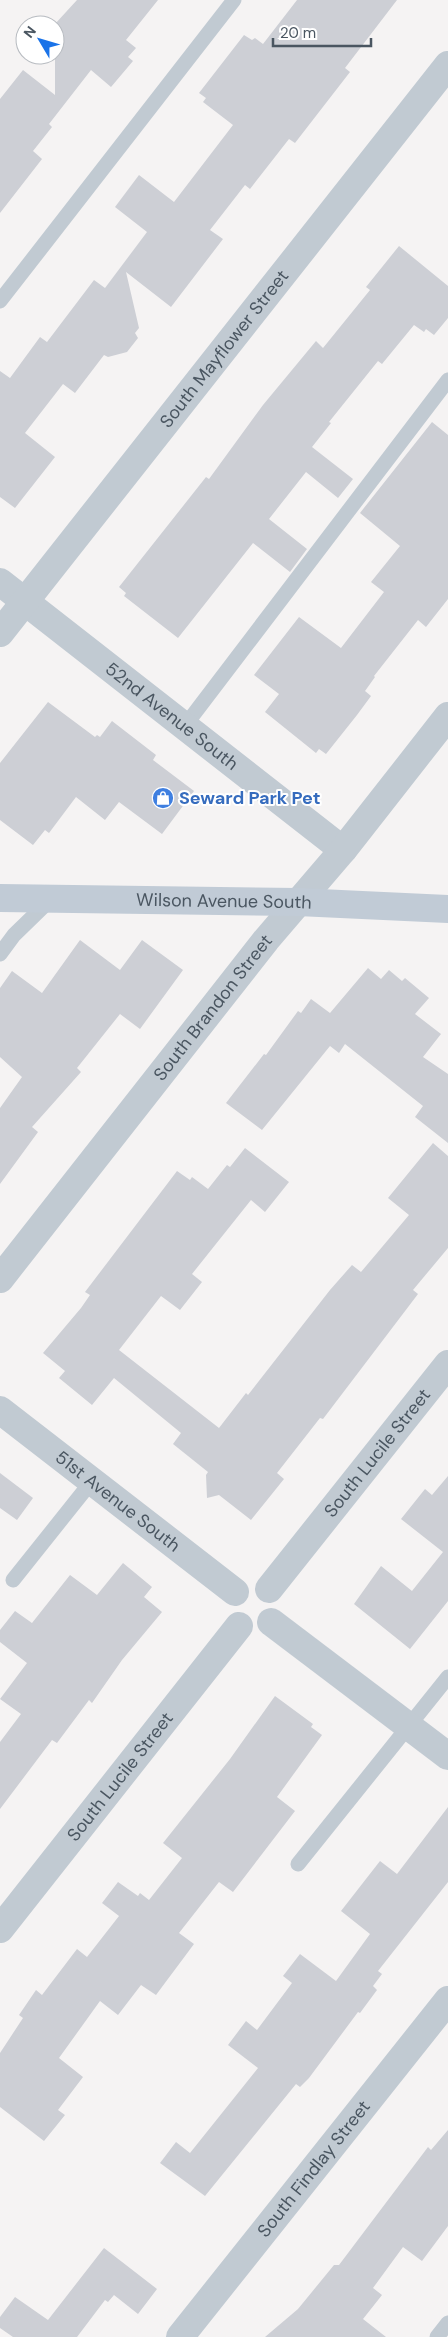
<svg xmlns="http://www.w3.org/2000/svg" width="448" height="2337" viewBox="0 0 448 2337" font-family="'DM Sans',sans-serif">
<rect width="100%" height="100%" fill="#f5f3f3"/>
<g fill="#cdcfd5">
<path d="M77,0H158L126,40L136,48L128,57L133,61L111,87L91,70L49,124L52,127L33,151L42,159L0,213V99L23,70L55,95V24Z"/>
<path d="M297,0H397L345,68L350,72L295,143L289,139L250,189L245,185L210,230L223,239L171,307L126,272L139,328L135,333L138,338L127,352L108,357L104,355L75,393L63,384L25,433L55,457L15,508L0,497V371L10,378L40,337L47,342L94,280L105,288L147,232L115,207L139,175L174,202L233,125L203,102L206,98L199,93L244,35L252,40L255,38L263,44Z"/>
<path d="M399,246L448,286V318L434,335L426,329L424,332L414,325L382,364L378,361L329,422L331,423L312,447L353,479L338,498L306,472L269,519L307,549L290,572L253,543L178,638L124,596L126,593L119,587L206,477L209,479L263,405L316,341L323,348L370,290L366,287Z"/>
<path d="M432,422L448,435V599L426,627L418,620L374,676L375,677L365,691L371,696L357,715L326,754L319,749L316,753L265,712L279,694L254,675L299,617L341,648L384,592L371,582L400,546L360,513Z"/>
<path d="M48,702L95,737L97,735L100,737L112,721L156,755L153,760L194,791L162,834L119,802L105,820L76,797L49,833L45,830L33,845L0,820V763Z"/>
<path d="M80,940L120,970L142,940L183,970L140,1029L120,1014L77,1068L81,1072L32,1127L38,1132L0,1184V1108L22,1077L0,1057V988L12,971L42,993Z"/>
<path d="M368,968L381,979L389,970L402,981L405,978L429,998L415,1014L441,1034L423,1057L448,1074V1143L415,1117L423,1106L345,1044L339,1053L330,1046L262,1130L226,1103L264,1054L266,1055L298,1011L301,1013L311,999L330,1013Z"/>
<path d="M433,1143L448,1156V1248L413,1290L418,1294L323,1419L320,1418L277,1473L284,1479L251,1520L219,1495L207,1498L206,1475L208,1472L173,1444L181,1433L114,1378L92,1405L59,1378L65,1371L43,1353L81,1308L90,1295L85,1292L177,1171L190,1180L192,1177L208,1189L227,1165L230,1167L245,1148L289,1182L265,1212L251,1200L192,1274L202,1282L180,1310L161,1296L119,1350L219,1428L246,1393L248,1395L330,1290L352,1265L361,1272L409,1215L388,1198Z"/>
<path d="M0,1473L33,1498L17,1520L0,1508Z"/>
<path d="M448,1476V1601L410,1649L354,1604L381,1566L412,1591L443,1552L401,1519L425,1489L432,1495Z"/>
<path d="M123,1563L152,1587L144,1597L162,1612L122,1660L92,1703L89,1700L57,1743L52,1740L0,1809V1742L21,1714L0,1699L27,1663L0,1642V1630L15,1611L32,1623L70,1575L97,1595Z"/>
<path d="M275,1696L313,1724L311,1727L322,1735L277,1797L295,1811L233,1892L219,1882L179,1933L194,1944L156,1995L141,1985L118,2015L100,2001L59,2058L83,2077L58,2110L65,2115L44,2141L0,2107V2053L23,2018L19,2015L36,1990L42,1995L77,1949L87,1957L119,1916L102,1903L118,1882L138,1896L140,1893L149,1900L182,1858L163,1843L230,1759Z"/>
<path d="M448,1807V1882L378,1971L382,1974L373,1986L377,1990L360,2013L358,2012L309,2078L300,2087L296,2084L205,2196L160,2163L176,2142L190,2153L258,2068L228,2045L246,2021L257,2030L292,1983L283,1976L300,1954L336,1981L370,1934L341,1911L380,1861L397,1874Z"/>
<path d="M448,2130V2226L422,2261L403,2247L373,2288L382,2295L363,2319L386,2337H265L298,2309L334,2265H339L428,2147L431,2150Z"/>
<path d="M104,2248L157,2289L138,2314L114,2295L108,2302L105,2300L77,2337H13L0,2328V2317L15,2297L48,2320Z"/>
</g>
<g fill="none" stroke-linecap="round" stroke-linejoin="round">
<g stroke="#c1cad2" stroke-width="15">
<path d="M0,301L234,0"/>
<path d="M184,727L448,380"/>
<path d="M0,954L14,935L50,900"/>
<path d="M13,1580L92,1481"/>
<path d="M298,1864L448,1677"/>
<path d="M437,2337L448,2323"/>
</g>
<g stroke="#c1cad2" stroke-width="28">
<path id="s1" d="M0,582L343,850"/>
<path id="s2" d="M0,633L448,65"/>
<path id="s3" d="M0,1279L266,940L343,850L448,716"/>
<path id="s4" d="M0,1410L235,1592"/>
<path id="s5" d="M269,1589L448,1364"/>
<path d="M271,1622L448,1756"/>
<path id="s6" d="M0,1929L239,1626"/>
<path id="s7" d="M180,2337L448,2000"/>
</g>
<path stroke="#c1cbd6" stroke-width="28" id="s8" d="M0,898L298,902L448,909"/>
</g>
<defs>
<g id="shop-disc" transform="scale(1.125)"><circle r="9.5" fill="#3f7fe0" stroke="#fff"/><path d="M-5-2.5h2.3a2.7 3.5 0 0 1 5.4 0H5L5.5 6h-11ZM-1.5-2.5h3a1.5 2.3 0 0 0-3 0Z" fill="#fff"/></g>
</defs>
<g fill-rule="evenodd">
<use href="#shop-disc" x="163" y="798"/>
</g>
<g text-anchor="middle" stroke-width="4" stroke-linejoin="round" paint-order="stroke">
<g font-size="18" fill="#4a5661" stroke="#fff">
<text dy="6" stroke="none"><textPath href="#s2" startOffset="362">South Mayflower Street</textPath></text>
<text dy="6" stroke="none"><textPath href="#s1" startOffset="218">52nd Avenue South</textPath></text>
<text dy="6" stroke="none"><textPath href="#s8" startOffset="224">Wilson Avenue South</textPath></text>
<text dy="6" stroke="none"><textPath href="#s3" startOffset="345">South Brandon Street</textPath></text>
<text dy="6" stroke="none"><textPath href="#s5" startOffset="174">South Lucile Street</textPath></text>
<text dy="6" stroke="none"><textPath href="#s4" startOffset="149">51st Avenue South</textPath></text>
<text dy="6" stroke="none"><textPath href="#s6" startOffset="194">South Lucile Street</textPath></text>
<text dy="6" stroke="none"><textPath href="#s7" startOffset="215">South Findlay Street</textPath></text>
</g>
<g font-size="18" font-weight="bold" fill="#366cbe" stroke="#fff" text-anchor="start">
<text x="179" y="804">Seward Park Pet</text>
</g>
</g>
<g transform="translate(40 40) rotate(308)"><circle r="24" fill="#ffffff" stroke="#b7bbc0"/>
<path d="M0-4L9 19L0 12L-9 19Z" fill="#1a73e8"/>
<text y="-8" font-size="14" font-weight="bold" text-anchor="middle" fill="#4a5661">N</text>
</g>
<path d="M273 38v8h98v-8" fill="none" stroke="#4a5661" stroke-width="2.5"/>
<text x="280" y="38" font-size="15" fill="#4a5661" stroke="#ffffff" stroke-width="4" paint-order="stroke">20 m</text>
</svg>
